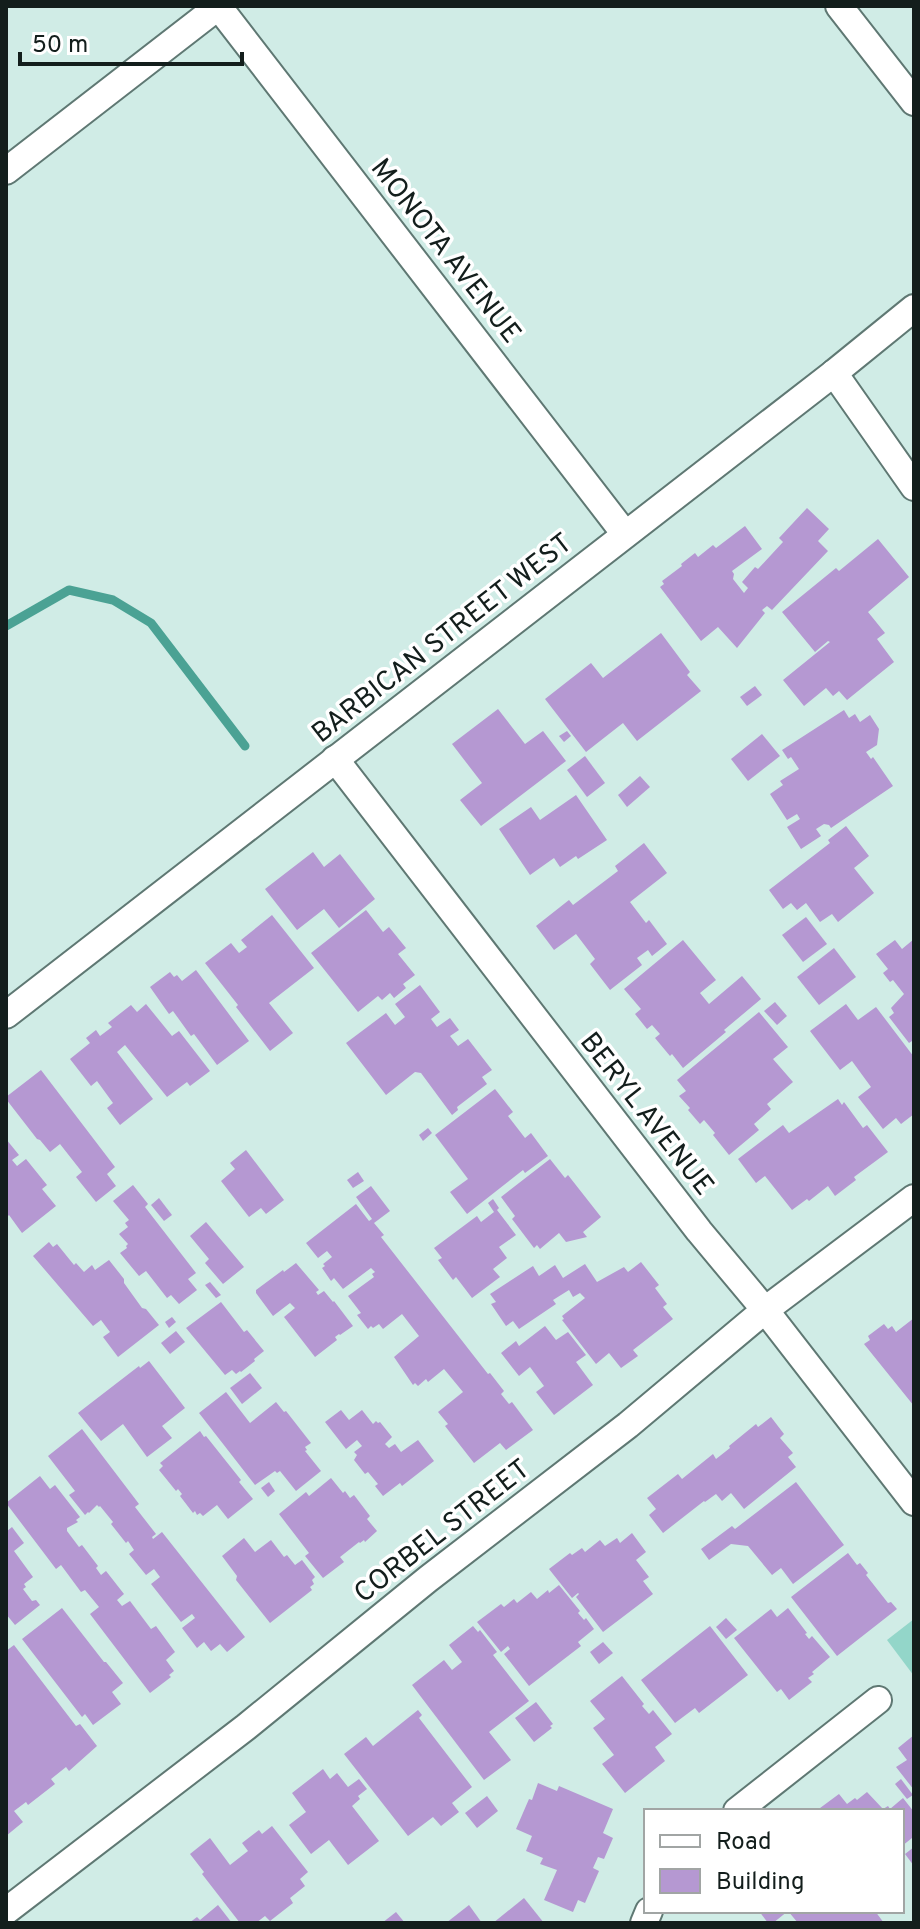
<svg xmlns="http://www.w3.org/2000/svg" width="920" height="1929" viewBox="0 0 920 1929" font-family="Overpass,sans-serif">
<rect width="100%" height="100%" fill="#d0ece6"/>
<path fill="#93d6c9" d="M914,1619V1676L887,1640Z"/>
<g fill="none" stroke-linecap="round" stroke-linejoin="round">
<path stroke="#4ba294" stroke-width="9" d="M6,626L69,590L113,600L151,623L245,746"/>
</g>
<g fill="#b598d2">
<path d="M807,508L829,529L818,541L828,551L772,610L767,606L762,610L765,613L737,648L718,627L701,641L660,587L664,584L662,581L682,566L681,564L695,553L698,557L713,545L716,548L745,526L762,549L732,571L734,574L733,579L744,593L748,588L742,582L755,567L758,569L783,542L779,538Z"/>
<path d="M878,539L909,577L868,612L885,633L877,639L894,662L847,700L839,691L833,696L826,688L804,706L783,680L830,642L828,641L815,652L782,612L836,568L839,571Z"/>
<path d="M661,633L690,672L687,675L701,691L637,741L623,723L586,752L545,699L591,663L603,678Z"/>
<path d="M755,686L762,695L747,706L740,697Z"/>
<path d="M498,709L525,744L543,731L566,761L481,826L460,800L482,783L452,744Z"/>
<path d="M844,710L849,718L855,714L860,722L870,715L879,729L877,745L866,752L871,759L873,757L893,786L831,828L829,825L824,824L816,829L821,836L801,849L787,827L800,819L797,814L787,820L770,794L783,785L780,781L799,769L791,757L788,759L782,750Z"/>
<path d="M567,731L571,736L564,742L559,736Z"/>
<path d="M762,734L780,756L748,781L731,759Z"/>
<path d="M585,756L605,783L587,797L567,770Z"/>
<path d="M640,776L650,787L627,807L618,795Z"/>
<path d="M576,795L607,840L578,859L576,856L560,867L554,858L530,875L499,829L531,807L540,820Z"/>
<path d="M846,826L869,856L854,868L874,893L838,922L832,914L820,922L806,903L797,910L791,903L783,909L769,890L830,843L828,840Z"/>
<path d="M644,843L667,873L630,902L646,923L649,920L667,944L652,956L648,950L637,958L642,965L610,990L590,964L595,959L576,934L554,950L536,926L569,900L573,905L618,871L615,866Z"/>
<path d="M313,852L324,867L340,854L375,899L339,928L324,909L297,930L265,889Z"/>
<path d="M366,910L383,932L389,927L406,948L398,954L415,975L403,984L406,988L394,998L390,993L382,1000L378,996L358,1012L311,953Z"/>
<path d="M272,915L314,968L269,1003L293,1033L270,1051L236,1007L238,1005L205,963L231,943L239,953L247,947L241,940Z"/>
<path d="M806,917L827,944L803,962L782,935Z"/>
<path d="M914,939V1044L912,1041L909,1043L889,1017L894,1013L891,1008L904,994L893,980L890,982L883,973L888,969L876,954L895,940L902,949Z"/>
<path d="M683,940L716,980L700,993L709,1004L742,976L761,999L724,1030L726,1032L683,1068L672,1054L670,1056L655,1038L660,1034L652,1025L647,1029L635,1014L641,1009L624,989Z"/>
<path d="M834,948L856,977L819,1005L797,977Z"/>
<path d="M196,970L249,1041L217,1065L194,1034L191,1036L173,1011L169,1014L150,987L170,972L174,977L177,975L182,981Z"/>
<path d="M420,985L440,1012L431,1019L437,1027L450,1018L459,1030L450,1036L458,1046L468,1039L492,1070L482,1077L487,1084L457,1107L458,1110L452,1115L421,1073L415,1072L386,1095L346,1043L386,1013L395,1025L405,1017L395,1004Z"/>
<path d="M775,1002L787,1016L777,1025L764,1011Z"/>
<path d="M146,1004L172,1036L179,1031L210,1071L190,1086L187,1082L167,1097L125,1045L117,1052L153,1099L120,1125L107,1108L113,1103L97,1081L91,1086L70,1059L90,1043L86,1038L96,1030L100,1036L112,1027L108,1023L131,1005L137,1012Z"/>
<path d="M846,1004L858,1020L876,1007L914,1057V1114L901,1124L896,1118L883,1129L858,1097L871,1087L852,1061L840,1070L810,1031Z"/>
<path d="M759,1012L788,1047L773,1059L793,1082L767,1104L771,1109L754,1124L759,1130L729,1155L713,1135L715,1133L704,1120L700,1124L688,1110L690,1108L679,1096L686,1091L677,1080Z"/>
<path d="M41,1070L115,1167L107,1174L116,1186L96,1202L76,1177L82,1172L60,1144L50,1152L40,1140L37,1139L6,1099V1097Z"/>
<path d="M495,1089L513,1112L508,1116L525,1138L531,1133L548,1156L525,1173L523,1170L467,1214L450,1192L468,1179L435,1135Z"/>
<path d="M838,1099L842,1105L844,1102L863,1128L867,1125L888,1152L854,1177L856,1180L835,1196L828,1186L809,1201L807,1199L792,1210L765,1176L756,1183L738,1159L783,1125L789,1133Z"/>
<path d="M428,1128L432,1133L423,1141L419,1135Z"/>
<path d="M6,1139L19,1155L12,1160L17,1166L26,1159L47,1185L42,1189L56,1206L22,1233L9,1215L6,1218Z"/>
<path d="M246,1150L284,1200L266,1214L261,1208L249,1217L221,1181L235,1169L230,1163Z"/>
<path d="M550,1159L565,1178L568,1175L601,1217L583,1232L587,1237L566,1242L559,1233L540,1249L537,1245L534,1248L512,1219L515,1216L501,1197Z"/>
<path d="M358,1172L364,1181L353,1188L347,1180Z"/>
<path d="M133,1185L148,1204L145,1207L196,1273L188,1279L197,1290L179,1304L171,1295L167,1298L146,1271L139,1276L120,1253L127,1248L126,1246L128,1244L119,1234L128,1227L125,1223L129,1220L113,1201Z"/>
<path d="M371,1186L390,1211L374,1223L384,1235L381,1237L488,1374L490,1373L504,1391L501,1394L509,1404L512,1402L533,1430L506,1450L500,1443L474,1463L445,1426L448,1424L438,1412L463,1392L444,1369L428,1382L426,1379L418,1386L415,1383L413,1385L394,1357L419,1336L402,1314L383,1329L379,1324L373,1328L371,1326L368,1329L357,1315L361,1313L348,1296L374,1277L372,1274L375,1272L371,1268L343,1289L334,1278L331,1281L322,1268L325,1266L323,1264L332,1257L327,1251L318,1258L306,1243L356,1204L369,1221L372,1219L356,1197Z"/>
<path d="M159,1198L172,1215L164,1221L151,1205Z"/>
<path d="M493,1199L499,1208L497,1210L516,1235L499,1247L507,1258L493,1269L500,1277L472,1298L456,1277L453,1280L438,1260L442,1258L434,1248L477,1216L481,1222L494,1212L488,1203Z"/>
<path d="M206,1222L244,1267L223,1284L205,1263L209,1259L190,1236Z"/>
<path d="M49,1242L53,1247L57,1244L74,1265L76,1263L84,1272L92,1265L95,1270L109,1260L124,1279V1283L142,1308L146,1309L159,1325L118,1357L103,1337L110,1332L101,1320L93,1326L33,1256Z"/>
<path d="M641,1262L659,1285L655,1288L667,1304L663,1307L673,1319L633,1350L638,1356L621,1368L609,1353L596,1364L562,1320L564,1319L562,1316L585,1298L580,1293L573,1297L569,1290L553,1300L556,1304L519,1329L513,1321L506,1326L491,1304L496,1302L490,1294L533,1266L539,1276L555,1265L563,1278L585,1264L597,1282L624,1267L628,1272Z"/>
<path d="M296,1263L319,1290L316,1292L318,1295L324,1291L333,1302L334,1301L353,1326L340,1335L339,1334L335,1337L337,1340L315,1357L284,1317L295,1308L290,1303L273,1316L256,1293V1290L283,1270L284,1272Z"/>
<path d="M210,1282L221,1295L216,1298L205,1285Z"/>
<path d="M221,1302L244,1332L247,1330L264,1351L254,1359L255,1361L241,1372L240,1371L236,1374L232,1370L225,1375L186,1328Z"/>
<path d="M172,1317L176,1322L169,1328L165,1322Z"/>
<path d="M914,1318V1406L864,1344L870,1340L868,1336L884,1324L888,1329L892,1326L896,1332Z"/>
<path d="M545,1326L556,1340L568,1332L586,1355L576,1362L593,1385L554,1415L536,1392L544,1386L530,1367L519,1376L501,1353L516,1341L519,1346Z"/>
<path d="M176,1331L185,1342L170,1354L161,1343Z"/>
<path d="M149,1361L185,1408L162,1426L172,1438L147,1457L123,1424L101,1441L78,1413L139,1366L140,1368Z"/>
<path d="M250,1373L262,1388L242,1404L230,1388Z"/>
<path d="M226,1392L250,1423L276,1402L284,1412L286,1411L311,1443L305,1447L307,1450L305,1451L321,1471L296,1491L280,1471L277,1473L275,1471L255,1485L199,1413Z"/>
<path d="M341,1410L349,1420L362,1410L373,1424L376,1421L378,1423L380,1422L392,1437L385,1444L389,1448L395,1444L401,1452L418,1440L434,1461L402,1486L400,1483L383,1496L375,1486L378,1484L368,1472L365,1474L354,1460L357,1455L354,1452L362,1446L357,1440L346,1449L325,1422Z"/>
<path d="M771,1417L784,1434L780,1438L793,1453L788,1457L796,1467L744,1509L731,1493L722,1501L716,1494L705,1502L704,1501L663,1533L649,1515L656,1509L647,1498L678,1474L682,1479L713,1454L716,1459L730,1448L729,1446L756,1424L758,1427Z"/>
<path d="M82,1429L139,1504L135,1507L156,1534L152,1537L153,1539L162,1532L245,1637L227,1652L220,1644L211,1651L204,1642L197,1648L182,1628L195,1618L192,1614L181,1622L151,1584L160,1577L154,1569L146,1575L129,1554L134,1550L128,1541L126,1543L111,1524L113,1522L100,1506L99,1507L97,1505L89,1513L88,1512L85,1515L69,1495L75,1491L48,1456Z"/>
<path d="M200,1431L204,1437L206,1436L241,1480L239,1482L253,1499L228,1519L217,1505L203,1516L200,1513L197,1515L195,1511L193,1513L180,1496L182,1494L178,1489L176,1491L159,1470L163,1466L160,1463Z"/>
<path d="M40,1476L50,1489L55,1485L80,1517L76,1520L78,1522L67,1528V1531L79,1547L82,1545L98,1566L96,1568L101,1575L106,1571L124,1594L117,1600L122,1606L130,1601L151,1629L156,1626L175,1652L166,1660L174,1671L169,1675L171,1677L150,1693L90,1614L99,1607L85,1590L81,1592L61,1565L56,1569L6,1503Z"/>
<path d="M331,1478L343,1493L345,1491L350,1498L354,1495L370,1516L367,1519L377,1531L365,1542L364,1540L360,1543L359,1542L340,1557L344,1562L323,1578L305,1556L309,1553L279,1514L306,1492L309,1496Z"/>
<path d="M269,1482L275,1491L268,1497L261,1488Z"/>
<path d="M796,1482L844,1545L793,1584L781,1568L772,1575L748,1546L731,1544L709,1560L701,1549L732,1526L735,1529Z"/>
<path d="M12,1527L24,1543L14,1551L33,1577L24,1584L26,1587L23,1589L32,1601L36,1600L40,1605L15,1625L6,1614V1532Z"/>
<path d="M632,1533L646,1552L636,1560L649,1577L643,1581L653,1594L603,1632L576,1597L579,1594L578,1593L572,1598L549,1569L570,1553L572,1555L582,1548L585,1552L600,1540L605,1546L617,1538L620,1543Z"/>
<path d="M244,1538L255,1552L271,1540L284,1557L287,1555L295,1565L302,1560L315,1577L312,1580L314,1584L310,1587L312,1590L270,1623L236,1580L237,1576L222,1556Z"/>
<path d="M848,1553L857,1565L860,1563L868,1573L866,1575L888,1603L891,1602L897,1609L837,1656L791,1597Z"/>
<path d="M559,1585L580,1611L578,1613L584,1620L586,1618L594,1629L578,1642L581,1646L529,1686L504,1654L510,1649L508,1646L501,1652L477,1622L501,1604L504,1607L514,1599L517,1603L531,1592L537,1599L548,1590L549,1593Z"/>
<path d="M62,1608L104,1662H106L123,1683L112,1692L121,1704L93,1725L85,1714L82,1717L22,1639Z"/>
<path d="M788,1608L807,1633L805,1634L809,1639L812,1636L830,1657L812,1672L814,1674L808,1678L812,1682L789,1700L781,1689L777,1692L734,1638L771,1609L777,1617Z"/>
<path d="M726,1618L737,1630L726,1639L716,1627Z"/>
<path d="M473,1626L478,1632L480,1630L497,1652L493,1655L529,1701L489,1732L511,1760L484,1780L412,1685L444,1660L452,1670L462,1662L449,1645Z"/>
<path d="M710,1626L748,1675L699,1713L695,1708L675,1723L641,1680Z"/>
<path d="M603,1642L613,1653L599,1664L590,1652Z"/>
<path d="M14,1645L76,1726L80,1724L97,1746L69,1771L66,1767L51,1779L55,1784L28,1805L26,1802L14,1811L23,1822L6,1836V1651Z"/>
<path d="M622,1676L644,1704L642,1706L649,1714L653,1710L672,1734L655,1747L665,1761L625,1793L602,1764L614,1755L593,1728L605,1719L590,1701Z"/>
<path d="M536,1702L553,1724L550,1726L552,1728L534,1742L515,1718Z"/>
<path d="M418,1710L422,1715L419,1718L472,1787L452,1803L459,1812L441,1826L433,1817L408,1836L344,1754L366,1737L373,1746Z"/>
<path d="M914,1735V1790L896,1767L907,1760L898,1748Z"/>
<path d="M323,1769L330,1779L337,1773L348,1787L359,1779L367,1789L358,1796L360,1799L352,1806L379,1841L348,1865L329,1840L311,1854L289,1825L306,1812L292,1793Z"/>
<path d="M901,1779L913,1795L907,1799L895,1784Z"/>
<path d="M538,1783L557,1791L559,1786L613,1809L603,1833L613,1838L604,1859L598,1857L593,1868L599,1871L585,1903L578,1900L573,1912L544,1900L557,1870L540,1864L543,1858L526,1851L532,1836L516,1829L529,1799L532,1800Z"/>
<path d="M867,1792L883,1809L888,1806L890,1809L903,1798L914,1812V1835L912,1838L902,1846V1811H816L839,1794L847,1804L855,1798L857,1800Z"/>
<path d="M487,1796L498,1811L477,1828L465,1813Z"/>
<path d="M272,1826L308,1872L300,1879L305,1886L290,1898L293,1903L270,1921L265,1916L256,1923H248L247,1921L240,1923L202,1874L204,1872L190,1854L210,1838L230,1865L248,1851L242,1843L259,1830L262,1834Z"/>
<path d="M914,1847V1866L905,1854Z"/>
<path d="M524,1898L544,1923H493Z"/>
<path d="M218,1905L232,1923H189L197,1917L200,1920Z"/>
<path d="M469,1905L482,1923H446Z"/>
<path d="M759,1911H875L884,1923H798L788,1911L773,1923H768Z"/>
<path d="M396,1912L405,1923H382Z"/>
</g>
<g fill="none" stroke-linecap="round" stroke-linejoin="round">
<g stroke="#5f7873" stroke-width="30">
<g id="street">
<path d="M218,6L625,534"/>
<path d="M839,6L914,102"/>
<path d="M6,171L219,6"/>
<path d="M834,373L914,487"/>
<path d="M335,759L699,1231L765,1310L914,1502"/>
<path d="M6,1015L834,373L914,308"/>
<path d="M737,1811L878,1700"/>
<path d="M6,1911L246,1727L428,1579L628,1425L765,1310L914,1198"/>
<path d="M644,1923L649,1911"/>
</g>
</g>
<use href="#street" stroke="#fff" stroke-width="26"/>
</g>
<g text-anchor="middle" stroke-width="7" stroke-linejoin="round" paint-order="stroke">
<g font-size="28" fill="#131e1c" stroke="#fff">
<text transform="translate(447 250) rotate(52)" y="10">MONOTA AVENUE</text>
<text transform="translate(441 637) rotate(-38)" y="10">BARBICAN STREET WEST</text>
<text transform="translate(648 1113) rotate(52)" y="10">BERYL AVENUE</text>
<text transform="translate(441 1530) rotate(-38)" y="10">CORBEL STREET</text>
</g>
</g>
<rect width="920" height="1929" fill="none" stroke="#131e1c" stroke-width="16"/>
<rect x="644" y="1809" width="260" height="104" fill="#ffffff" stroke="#a1a5a4" stroke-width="2"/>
<rect x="660" y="1835" width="40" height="12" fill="#ffffff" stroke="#a1a5a4" stroke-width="2"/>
<text x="716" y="1849" font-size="24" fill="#131e1c">Road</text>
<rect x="660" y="1869" width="40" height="24" fill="#b598d2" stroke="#a1a5a4" stroke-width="2"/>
<text x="716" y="1889" font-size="24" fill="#131e1c">Building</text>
<path d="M20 52v12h222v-12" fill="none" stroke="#131e1c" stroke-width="4"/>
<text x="32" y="52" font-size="24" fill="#131e1c" stroke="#ffffff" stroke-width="6" paint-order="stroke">50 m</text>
</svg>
